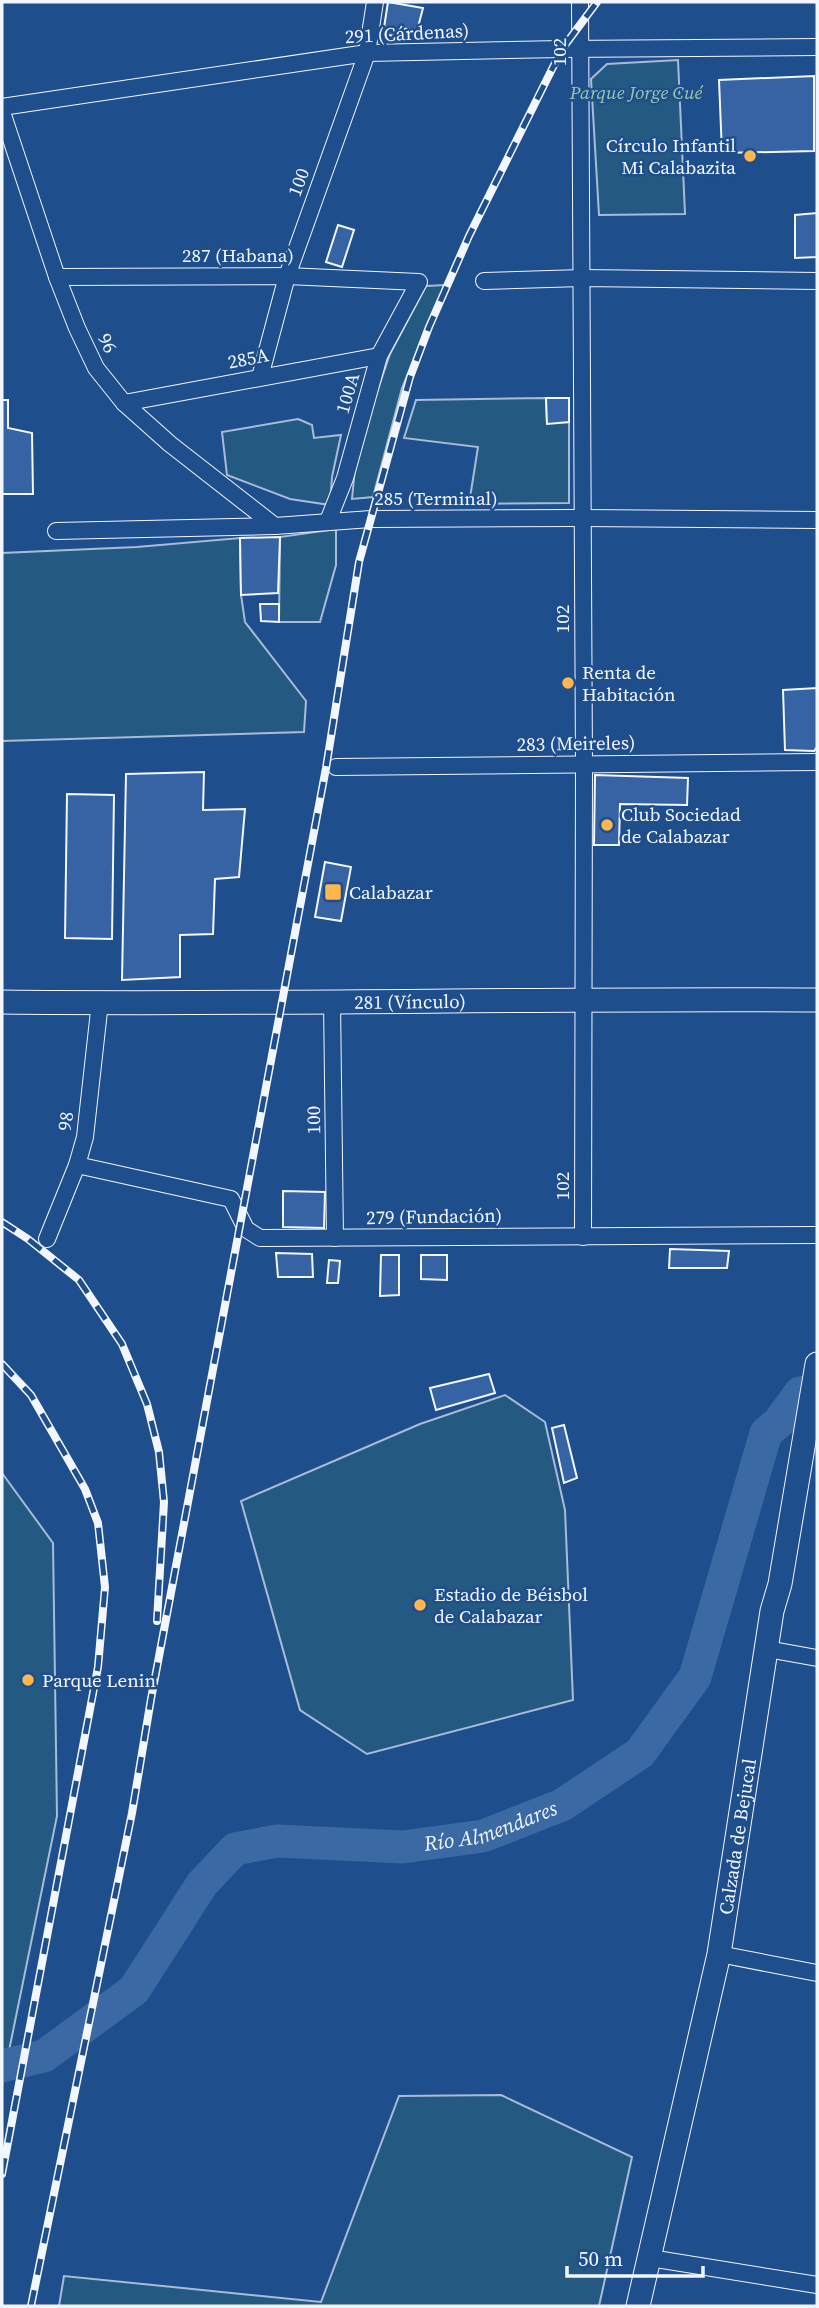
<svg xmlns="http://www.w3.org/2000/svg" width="819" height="2308" viewBox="0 0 819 2308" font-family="'Source Serif 4',serif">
<rect width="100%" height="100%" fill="#1f4e8c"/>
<g fill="#245a82" stroke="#a8bbd7" stroke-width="2">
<path d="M678,60L685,214L599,215L591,79L607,64Z"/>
<path d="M445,285L402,388L373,497L352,499L355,468L363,433L390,354L426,286Z"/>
<path d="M546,398L547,423L569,422V503L469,504L478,447L404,438L416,400Z"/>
<path d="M298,419L312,425L314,438L341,435L332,477L330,505L290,499L227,475L222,432Z"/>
<path d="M336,529V565L320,622H279L280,537Z"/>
<path d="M240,538L241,595L245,622L306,701L304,732L2,741V553L137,547Z"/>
<path d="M505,1395L545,1422L565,1510L573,1700L367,1754L300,1710L241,1501L420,1424Z"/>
<path d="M2,1473L53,1543L57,1816L2,2085Z"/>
<path d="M501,2095L632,2157L599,2306H59L64,2276L321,2302L399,2096Z"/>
</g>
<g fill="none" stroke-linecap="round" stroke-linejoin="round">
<path stroke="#3b69a3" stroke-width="33" id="s1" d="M2,2066L44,2056L134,1990L202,1884L235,1849L277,1841L403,1847L483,1836L562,1805L640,1753L695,1677L766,1433L779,1422L800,1393L817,1390"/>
</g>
<g fill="#3563a3" stroke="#f2f6ff" stroke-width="2">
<path d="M388,2L423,8L417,31L401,28L400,37L383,34Z"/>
<path d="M814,76V151L722,153L719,80Z"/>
<path d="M817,213V257L795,258V215Z"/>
<path d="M338,225L354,230L342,267L326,262Z"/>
<path d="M546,398H569V422L547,424Z"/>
<path d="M2,400H8V428L32,433L33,494H2Z"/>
<path d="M280,537L278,593L241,595L240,538Z"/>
<path d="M260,604H279V622L261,621Z"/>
<path d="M817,688V747L814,751L785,750L783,690Z"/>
<path d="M204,772L203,810L245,809L239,877L215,879L213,934L180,935V977L122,980L126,774Z"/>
<path d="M595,775L688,778L687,805L620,804L619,845H594Z"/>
<path d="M67,794L114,795L112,939L65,938Z"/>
<path d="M325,862L351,867L341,921L315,917Z"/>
<path d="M283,1191L325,1192L324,1228L283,1227Z"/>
<path d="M670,1249L729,1251L727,1268H669Z"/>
<path d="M276,1253L312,1254L313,1277H278Z"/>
<path d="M381,1255H399V1295L380,1296Z"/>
<path d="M421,1255H447V1280L421,1279Z"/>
<path d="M329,1260L340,1261L338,1283H327Z"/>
<path d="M489,1374L495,1393L436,1410L430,1388Z"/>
<path d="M564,1425L577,1478L564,1483L552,1428Z"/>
</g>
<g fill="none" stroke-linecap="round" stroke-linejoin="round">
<g stroke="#f2f6ff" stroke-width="18">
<g id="minor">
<path d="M580,2L584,764L583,1237"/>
<path d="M2,107L367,53L562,49L817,47"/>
<path d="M2,112L57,277L77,328L96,368L124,403L170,444L275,526"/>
<path d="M57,277L287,276L419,282L379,356L345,478L328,521"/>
<path d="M484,281L582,278L817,281"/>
<path d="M260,377L287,276L367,53L375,2"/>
<path d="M124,403L379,356"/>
<path d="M56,531L275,526L371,519L582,518L817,520"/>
<path d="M336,767L817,762"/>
<path d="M332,1001L335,1238"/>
<path d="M77,1165L231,1199L246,1229L260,1238L817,1235"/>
<path d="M47,1239L77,1165L85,1137L100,1002"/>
<path d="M767,1649L817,1658"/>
<path d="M719,1954L817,1973"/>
<path d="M650,2258L817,2285"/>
</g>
</g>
<g stroke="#f2f6ff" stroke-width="25">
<g id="secondary">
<path id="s2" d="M2,1002C274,1005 545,998 817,1000"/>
<path id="s3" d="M638,2306L719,1954L772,1611L780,1584L817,1364"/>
</g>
</g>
<use href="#minor" stroke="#1f4e8c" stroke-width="16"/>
<use href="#secondary" stroke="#1f4e8c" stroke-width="23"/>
<g stroke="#f2f6ff" stroke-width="8">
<g id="rail">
<path d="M2,1222L28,1239L79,1280L122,1344L147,1404L159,1452L164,1502L157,1621"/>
<path d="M2,1364L31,1395L85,1489L98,1523L105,1587L98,1667L2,2174"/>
<path d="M31,2306L132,1813L151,1699L326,768L359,562L410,377L429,327L469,236L562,49L597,2"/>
</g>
</g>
<use href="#rail" stroke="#1f4e8c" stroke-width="5" stroke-dasharray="16" stroke-linecap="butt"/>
</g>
<g fill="#ffb74d" stroke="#1f4e8c" stroke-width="2.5">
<circle cx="750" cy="156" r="7"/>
<circle cx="568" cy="683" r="7"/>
<circle cx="607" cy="825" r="7"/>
<rect x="324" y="883" width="18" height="18" rx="3.5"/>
<circle cx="420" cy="1605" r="7"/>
<circle cx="28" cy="1680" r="7"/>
</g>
<g text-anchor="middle" stroke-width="5" stroke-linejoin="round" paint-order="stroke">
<g font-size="19" fill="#f2f6ff" stroke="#1f4e8c">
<text transform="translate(407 33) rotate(-3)" y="7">291 (Cárdenas)</text>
<text transform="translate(559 52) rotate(-90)" y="7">102</text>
<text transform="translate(298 182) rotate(-70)" y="7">100</text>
<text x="238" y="262">287 (Habana)</text>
<text transform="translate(108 343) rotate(64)" y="7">96</text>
<text transform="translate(248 358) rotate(-11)" y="7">285A</text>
<text transform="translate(347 393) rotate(-74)" y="7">100A</text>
<text x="436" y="505">285 (Terminal)</text>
<text transform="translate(562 619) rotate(-90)" y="7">102</text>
<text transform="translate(576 743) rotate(-1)" y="7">283 (Meireles)</text>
<text dy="7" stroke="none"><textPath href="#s2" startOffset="408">281 (Vínculo)</textPath></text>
<text transform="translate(313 1120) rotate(-91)" y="7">100</text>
<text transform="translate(65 1121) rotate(-82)" y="7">98</text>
<text transform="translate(562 1186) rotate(-90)" y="7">102</text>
<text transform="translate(434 1216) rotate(-1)" y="7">279 (Fundación)</text>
<text dy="7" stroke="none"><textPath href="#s3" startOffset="480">Calzada de Bejucal</textPath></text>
</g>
<g font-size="19" font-style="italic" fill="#97c8a6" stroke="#1f4e8c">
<text x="636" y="99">Parque Jorge Cué</text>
</g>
<g font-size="19" fill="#f2f6ff" stroke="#1f4e8c" text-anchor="start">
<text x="736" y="152" text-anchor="end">Círculo Infantil<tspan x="736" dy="22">Mi Calabazita</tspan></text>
<text x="582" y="679">Renta de<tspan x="582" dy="22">Habitación</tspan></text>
<text x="621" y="821">Club Sociedad<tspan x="621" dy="22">de Calabazar</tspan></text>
<text x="349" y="899">Calabazar</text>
<text x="434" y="1601">Estadio de Béisbol<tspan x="434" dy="22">de Calabazar</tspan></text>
<text x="42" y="1687">Parque Lenin</text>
</g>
<g font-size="21" font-style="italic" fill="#f2f6ff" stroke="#1f4e8c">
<text dy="7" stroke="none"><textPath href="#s1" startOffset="588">Río Almendares</textPath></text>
</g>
</g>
<rect width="819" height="2308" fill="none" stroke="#f2f6ff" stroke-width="7"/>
<path d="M567 2266v10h136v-10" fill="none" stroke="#f2f6ff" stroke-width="3.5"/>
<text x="578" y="2266" font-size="21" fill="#f2f6ff" stroke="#1f4e8c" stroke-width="5" paint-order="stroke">50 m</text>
</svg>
